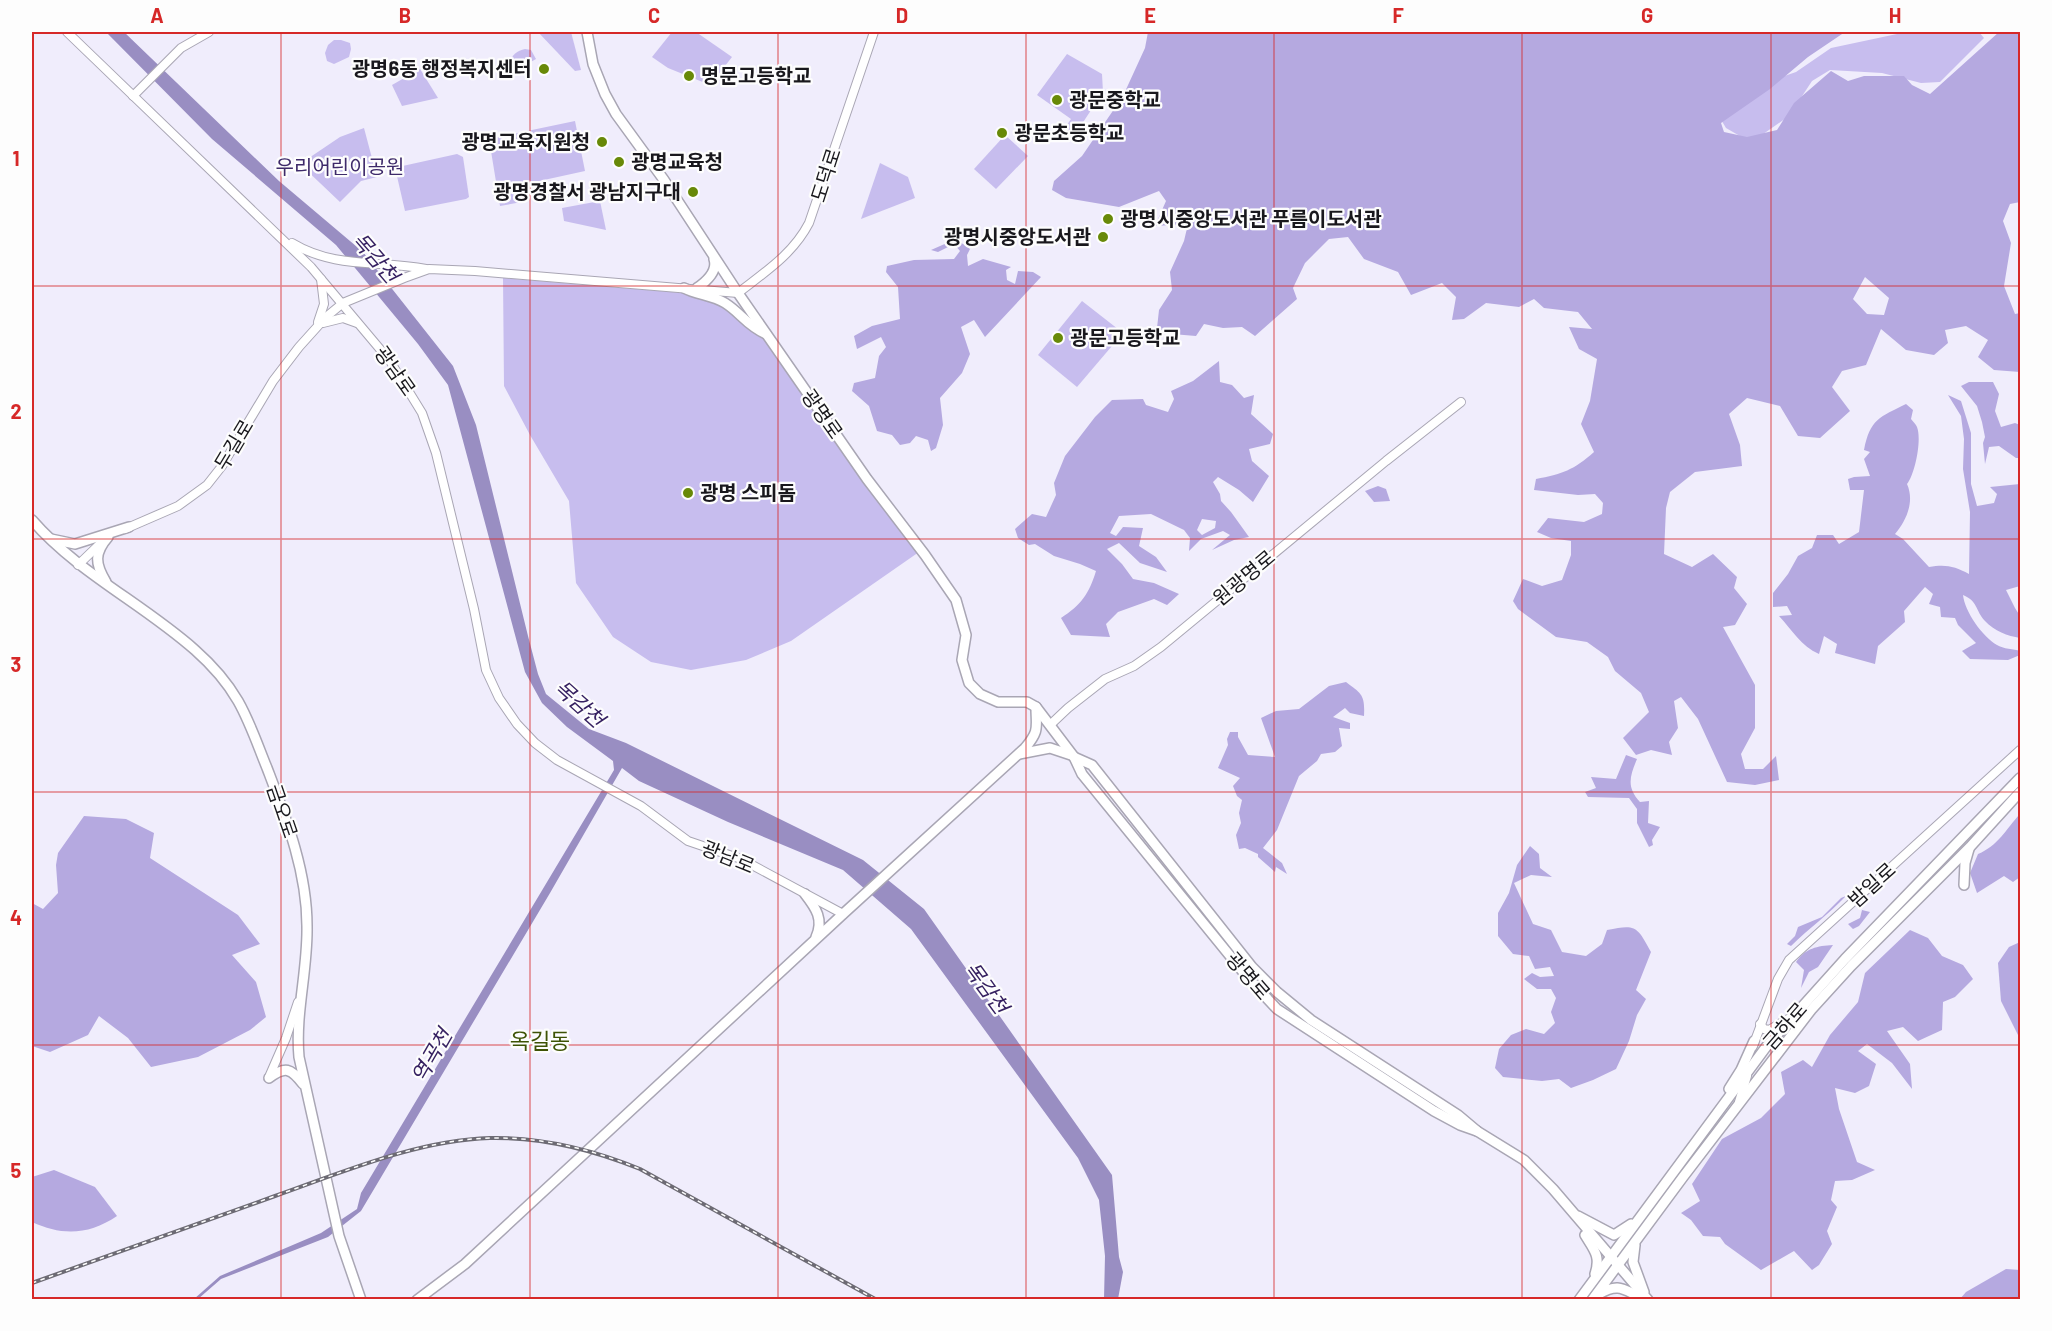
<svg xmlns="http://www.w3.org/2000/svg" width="2052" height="1331" viewBox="0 0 2052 1331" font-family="Barlow,'Noto Sans KR',sans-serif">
<rect width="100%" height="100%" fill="#f0edfc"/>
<g fill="#c7bdee">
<path d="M538,32H571L581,70L575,71Z"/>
<path d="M672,32H696L732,57L710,85L668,68L652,57Z"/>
<path d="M1898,32H1979L1984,38L1940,82L1921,83L1882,73L1830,70L1812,81L1789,116L1756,139H1745L1726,128L1720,118L1770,81L1796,72L1831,48L1897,34Z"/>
<path d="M334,40H341L350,43L351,49L349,57L334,64L327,61L325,53L328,45Z"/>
<path d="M525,49L531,50L536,59L515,71C506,60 514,51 525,49Z"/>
<path d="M1067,54L1102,74L1103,92L1072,139L1062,132L1071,119L1037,95Z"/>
<path d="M420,69L438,98L402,106L392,85Z"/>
<path d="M575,121L585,171L521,185L524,186L527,201L500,206L489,139Z"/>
<path d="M364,128L377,177L361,181L340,202L300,164L340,137Z"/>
<path d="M1005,135L1028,156L996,189L974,169Z"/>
<path d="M457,154L463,157L469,197L466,199L405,211L396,172L398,167Z"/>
<path d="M880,163L908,177L915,198L861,219Z"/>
<path d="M600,201L606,230L564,221L562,208Z"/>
<path d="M503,278L721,296L765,339L919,552L791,641L746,660L691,670L651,662L613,637L576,583L569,501L530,435L504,386Z"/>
<path d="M1082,301L1123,333L1077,387L1038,355Z"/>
</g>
<g fill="#b5a9e0" fill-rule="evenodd">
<path d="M1148,32H1845L1808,57L1770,89L1721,123L1724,132L1747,137L1777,130L1794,103L1831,71L1848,81L1864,76H1904L1912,85L1930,94L1999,32H2020V202L2010,204L2003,221L2011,243L2004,286L2015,314L2020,313V372L1994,370L1978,357L1988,340L1966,326L1945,330L1948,343L1934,355L1906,350L1881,329L1866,365L1842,371L1832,387L1850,411L1820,438L1798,436L1780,406L1747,398L1729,414L1740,445L1742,466L1695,472L1670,492L1666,508L1664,554L1692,567L1713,554L1737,577L1734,588L1747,604L1735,625L1723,627L1755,685V728L1741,754L1745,769H1763L1776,756L1779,780L1755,785L1727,782L1698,719L1681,697L1674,701L1678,728L1669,742L1672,755L1651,750L1636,755L1623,738L1649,712L1641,693L1615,671L1608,657L1587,642L1556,637L1518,609L1513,601L1523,579L1542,586L1562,580L1571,555V541L1551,538L1537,532L1548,518L1584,522L1602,514L1603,503L1595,494L1578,495L1534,490L1536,479C1562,474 1574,470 1594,452L1581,424L1590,401L1597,359L1579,349L1569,327L1592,329L1578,312L1544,308L1534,299L1519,307L1486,303L1464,319L1452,320L1456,297L1442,283L1411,295L1398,272L1364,259L1348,237L1329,239L1305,263L1293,288L1297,299L1255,336L1242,327L1223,328L1204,324L1196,336L1172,334L1157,328L1159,310L1172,290L1170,272L1184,241L1188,224L1155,226L1166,201L1159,191L1119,207L1066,198L1052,190L1054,181L1082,156L1123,96L1145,48ZM1865,277L1889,298L1884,315L1867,314L1853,299Z"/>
<path d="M956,239L970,249L967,255L968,266L983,259L1011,267L1006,270L1007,280L1015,284L1018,271L1033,272L1041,277L985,337L974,320L961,327L970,354L962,373L940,398L943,425L936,448L931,451L928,440L916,436L910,443L900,445L892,435L877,431L869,406L852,391L854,383L875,378L879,356L886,347L881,337L857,349L854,336L872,326L900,319L898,287L886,272L887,266L914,260L954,259L960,251L954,244L938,252L931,250Z"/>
<path d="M1219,361L1220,382L1232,385L1244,398L1254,395L1251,414L1273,434L1270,444L1249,449L1252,461L1269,476L1253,502L1239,490L1218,477L1213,482L1220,494L1221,501L1231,512L1249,537L1234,540L1212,550L1230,535L1223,531L1201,539L1189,551L1190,538L1184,530L1151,514L1119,516L1110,533L1116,536L1123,527L1143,528L1139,546L1156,557L1167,572L1140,563L1119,543L1107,549L1122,564L1133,579L1154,583L1179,594L1167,605L1154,599L1118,612L1106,624L1110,637L1071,635L1061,618C1081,605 1089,594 1096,571L1080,564L1054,556L1035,544L1029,545L1018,538L1015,529L1032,514L1046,517L1056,495L1054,483L1065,456L1095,417L1112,400L1143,399L1146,405L1168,412L1174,399L1171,391L1193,381ZM1202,519L1216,521L1215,528L1202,535L1197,530Z"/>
<path d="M1969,382H1993L1999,394L1995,411L2001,427L2015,423L2020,425V458H2016L1999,446L1989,447L1985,464L1983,443L1985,437L1982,422L1977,406L1961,386Z"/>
<path d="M1948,395L1961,401L1971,433V484L1977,506L1994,503L1997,494L1990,487L2020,484V586L2006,590L2015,608L2020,616V638C2008,636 1994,631 1985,621C1975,610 1978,601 1963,595C1965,612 1982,636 1997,645C2003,649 2014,649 2020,651V655L2008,660L1970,659L1962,651L1976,643L1958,625L1955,618L1941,617L1940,607L1929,604L1933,594L1925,587L1904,611L1905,622L1878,646L1875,664L1835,653L1837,644L1824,636L1819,654C1801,646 1792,630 1779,616L1792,615L1787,606L1773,607V593L1788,574L1798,556L1812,548L1817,535H1833L1839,544L1859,532L1864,490H1850L1848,479L1854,477L1870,476L1864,459L1870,452L1864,450C1870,419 1880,417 1906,404L1913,410L1911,419C1913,422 1916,424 1917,427C1922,440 1915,474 1907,484C1915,502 1906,521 1895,534L1903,539L1929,567C1945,564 1955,566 1969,574L1970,512L1963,469L1964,439L1961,416Z"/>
<path d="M1378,486L1386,489L1390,501L1374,502L1365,491Z"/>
<path d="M1346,682C1362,694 1365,695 1364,716L1350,713L1345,708L1333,717L1350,723V729L1339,728L1342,746L1335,752L1321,754L1317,761L1299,776L1277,830L1263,848L1282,863L1287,874L1276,867L1275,872L1258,857V854L1245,848L1239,849L1236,835L1241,823L1239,813L1242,800L1237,796L1233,786L1240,778L1218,768L1228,745L1227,739L1230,732H1238V737L1248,755L1275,757L1261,718L1276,711L1299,709L1329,686Z"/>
<path d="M1626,755L1637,759C1630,776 1626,787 1640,802L1649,801L1648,823L1660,827L1652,840L1653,845L1649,847L1637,823V809L1629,798L1588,797L1585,792L1596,788L1591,777L1616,779Z"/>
<path d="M2020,814V877L2013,882L2004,876L1977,893L1970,873L1978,854C1998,846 2006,829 2020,814Z"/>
<path d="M84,816L126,819L154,833L150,858L238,915L260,944L232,955L256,982L266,1017L250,1030L198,1057L151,1067L128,1038L99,1016L88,1035L50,1052L32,1046V903L43,909L58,893L56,865L58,853Z"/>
<path d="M1530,846L1539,854L1540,868L1552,877L1531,875L1514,883L1533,924L1551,930L1562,952L1586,956L1602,944L1607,930C1636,924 1637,926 1651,952L1636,990L1646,999L1637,1015L1629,1041L1616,1069L1593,1080L1571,1088L1559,1079L1542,1081L1503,1077L1495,1068L1499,1049L1511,1035L1526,1029L1544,1034L1555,1023L1551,1012L1556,998L1551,989H1537L1524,979L1532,973L1540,977L1554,976L1550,967L1535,969L1529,956L1513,954L1498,936V913L1509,893L1517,865Z"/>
<path d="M1846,896C1829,914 1808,929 1791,946L1787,944L1795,936L1798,927L1822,917L1841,898Z"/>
<path d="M1862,910L1870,912L1859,926L1853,929L1848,924L1860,918Z"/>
<path d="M1910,930L1928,938L1942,956L1963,965L1973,979L1955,997L1943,1002L1942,1030L1918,1041L1903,1027L1887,1031L1910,1064L1912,1089L1892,1063L1867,1044L1858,1051L1876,1064L1869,1086L1855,1093L1835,1088L1839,1109L1857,1162L1875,1170L1852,1180L1835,1181L1831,1200L1837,1207L1827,1231L1832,1244L1819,1265L1812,1270L1794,1251L1761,1270L1725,1244L1720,1237L1703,1236L1691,1220L1681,1213L1700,1201L1692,1184L1722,1139L1761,1118L1785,1094L1781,1072L1803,1060L1812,1067L1830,1035L1858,1002L1865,973Z"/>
<path d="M2020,942V1039L2001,1001L1998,963L2009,947Z"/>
<path d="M1833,945L1818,967L1809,972L1801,988L1804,970L1796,962C1806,948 1817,946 1833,945Z"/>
<path d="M54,1170L95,1187L117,1216C89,1235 62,1236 32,1222V1177Z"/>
<path d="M2006,1269L2020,1270V1299H1960L1966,1292Z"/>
</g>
<path fill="#998ec2" d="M106,32H124L279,181L363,252L453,366L476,425L528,636L538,674L546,694L589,729L626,743L863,860L924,909L1112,1175L1119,1257L1123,1272L1118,1299H1104L1105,1256L1099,1200L1078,1158L911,929L843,870L728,822L639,781L622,768L550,893L361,1211L328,1237L221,1279L198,1299H194L220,1276L321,1233L357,1209L361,1193L614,770L613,761L567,727L542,703L525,672L448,385L418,344L336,245L212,139Z"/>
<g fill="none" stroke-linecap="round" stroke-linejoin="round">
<g stroke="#a9a6b4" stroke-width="10">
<g id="minor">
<path d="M67,32L311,267L390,361L422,413L436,453L474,609L486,670L499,698L517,724L535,743L557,760L641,806L688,841L741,859L843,914"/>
<path d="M133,96L181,48L209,32"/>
<path d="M292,243C335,269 379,260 426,269"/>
<path d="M318,322L324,304L321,279"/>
<path d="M323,323L343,318L357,323"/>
<path d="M125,529L178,506L207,485L222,466L273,381L299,347L326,317L343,303L404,278L429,269L475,271L738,293C765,272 793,254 809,223L874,32"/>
<path d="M78,565L104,540"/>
<path d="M1050,725L1068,708L1105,679L1134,666L1161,647L1386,461L1461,402"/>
<path d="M1760,1024L1764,1029L1769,1030L1788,1019"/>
<path d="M1753,1046L1778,979L1789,960L2020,750"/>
<path d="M269,1077L286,1038L298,1002"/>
<path d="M1739,1102L1747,1076"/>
</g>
</g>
<g stroke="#a9a6b4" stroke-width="12">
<g id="major">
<path d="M587,32L593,64L605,94L616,114L664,180L738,293L867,479L925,555L956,600L966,635L962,660L969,683L980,694L998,702H1027L1036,707L1074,757L1082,774L1248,978L1277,1009L1434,1111L1460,1125L1477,1131"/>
<path d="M684,288C697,295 712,295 725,303C741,313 746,325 766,334"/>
<path d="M697,288C707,281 718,271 714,259"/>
<path d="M32,520C78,573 142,603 195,650C212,665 227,682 238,701C250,722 258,746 267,768C286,818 307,871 307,926C308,970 295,1013 299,1057L339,1236L361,1300"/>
<path d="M51,539L75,544L129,527"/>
<path d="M106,582C95,564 94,553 108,537"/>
<path d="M1019,754L1050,748L1071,755"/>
<path d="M1074,757L1092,765L1252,967L1277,992L1311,1020L1458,1115L1477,1131L1524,1160L1553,1189L1648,1300"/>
<path d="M1964,885L1965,863L1969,849"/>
<path d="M805,894C816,908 824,920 816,937"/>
<path d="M269,1078C285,1066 291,1068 303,1084"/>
<path d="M1729,1089L1741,1070L1754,1041"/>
<path d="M1578,1216L1614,1235L1631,1224"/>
<path d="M1585,1235C1594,1250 1601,1256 1595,1274"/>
<path d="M1635,1245L1633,1262L1644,1292"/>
<path d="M1599,1294C1621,1281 1625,1292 1646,1299"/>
<path d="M417,1300L465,1264L843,914L1025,748C1040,730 1036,728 1036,707"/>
<path d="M1579,1300L1766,1047L1845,959L2020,778"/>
<path d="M1592,1300L1683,1177L1811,1010L1851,966L1970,847L2020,792"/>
</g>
</g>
<use href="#minor" stroke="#fff" stroke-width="8"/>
<use href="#major" stroke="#fff" stroke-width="9"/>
<g stroke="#6d6b74" stroke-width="4">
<path id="rail" d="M32,1283C113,1254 194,1225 275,1196C343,1172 418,1140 490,1138C543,1137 591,1149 640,1169L877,1300"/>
</g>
<use href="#rail" stroke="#fdfdfd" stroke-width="1.5" stroke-dasharray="4.5" stroke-linecap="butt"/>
</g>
<path fill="none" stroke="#d62828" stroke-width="1.5" stroke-opacity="0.55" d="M281,32V1300M530,32V1300M778,32V1300M1026,32V1300M1274,32V1300M1522,32V1300M1771,32V1300M32,286H2020M32,539H2020M32,792H2020M32,1045H2020"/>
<g fill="#688908" stroke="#fdfdfd" stroke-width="2">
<circle cx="544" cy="69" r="6"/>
<circle cx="689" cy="76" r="6"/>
<circle cx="1057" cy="100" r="6"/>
<circle cx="1002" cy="133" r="6"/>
<circle cx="602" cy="142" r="6"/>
<circle cx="619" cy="162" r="6"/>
<circle cx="693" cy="192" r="6"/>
<circle cx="1108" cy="219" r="6"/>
<circle cx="1103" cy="237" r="6"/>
<circle cx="1058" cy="338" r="6"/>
<circle cx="688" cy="493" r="6"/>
</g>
<g text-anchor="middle" stroke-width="4.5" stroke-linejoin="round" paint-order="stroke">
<g font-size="20" font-weight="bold" fill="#19181d" stroke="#fdfdfd" text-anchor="start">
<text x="532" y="76" text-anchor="end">광명6동 행정복지센터</text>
<text x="701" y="83">명문고등학교</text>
<text x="1069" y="107">광문중학교</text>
<text x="1014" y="140">광문초등학교</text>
<text x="590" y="149" text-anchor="end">광명교육지원청</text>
<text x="631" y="169">광명교육청</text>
<text x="681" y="199" text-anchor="end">광명경찰서 광남지구대</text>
<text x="1120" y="226">광명시중앙도서관 푸름이도서관</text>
<text x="1091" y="244" text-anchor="end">광명시중앙도서관</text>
<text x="1070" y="345">광문고등학교</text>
<text x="700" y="500">광명 스피돔</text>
</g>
<g font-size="20" fill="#3e2a6a" stroke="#fdfdfd">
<text x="340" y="174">우리어린이공원</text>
</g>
<g font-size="20" fill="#19181d" stroke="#fdfdfd">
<text transform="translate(826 175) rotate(-72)" y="7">도덕로</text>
<text transform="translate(395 371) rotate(55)" y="7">광남로</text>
<text transform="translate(822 414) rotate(55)" y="7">광명로</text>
<text transform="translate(234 445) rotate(-59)" y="7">두길로</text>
<text transform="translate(1244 578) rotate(-40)" y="7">원광명로</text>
<text transform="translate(282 811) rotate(71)" y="7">금오로</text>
<text transform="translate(728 857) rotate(22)" y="7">광남로</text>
<text transform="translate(1872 885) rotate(-42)" y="7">밤일로</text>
<text transform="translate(1248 976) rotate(49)" y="7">광명로</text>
<text transform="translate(1785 1026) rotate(-49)" y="7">금하로</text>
</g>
<g font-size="21" font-style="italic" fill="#362161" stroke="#fdfdfd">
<text transform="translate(375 258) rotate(49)" y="7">목감천</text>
<text transform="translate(579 704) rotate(42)" y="7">목감천</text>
<text transform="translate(986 988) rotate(54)" y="7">목감천</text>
<text transform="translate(432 1056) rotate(-60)" y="7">역곡천</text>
</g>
<g font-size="22" fill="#3e5305" stroke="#fdfdfd">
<text x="540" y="1049">옥길동</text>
</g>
</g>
<rect width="2052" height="1331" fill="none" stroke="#fdfdfd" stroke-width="66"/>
<rect x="33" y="33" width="1986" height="1265" fill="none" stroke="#d62828" stroke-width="2"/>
<g font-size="20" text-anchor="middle" font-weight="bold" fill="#d62828">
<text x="157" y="23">A</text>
<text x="405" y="23">B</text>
<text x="654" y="23">C</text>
<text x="902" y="23">D</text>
<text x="1150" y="23">E</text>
<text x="1398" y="23">F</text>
<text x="1647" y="23">G</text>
<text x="1895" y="23">H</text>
<text x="16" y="166">1</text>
<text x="16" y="419">2</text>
<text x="16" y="672">3</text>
<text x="16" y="925">4</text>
<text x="16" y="1178">5</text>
</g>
</svg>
